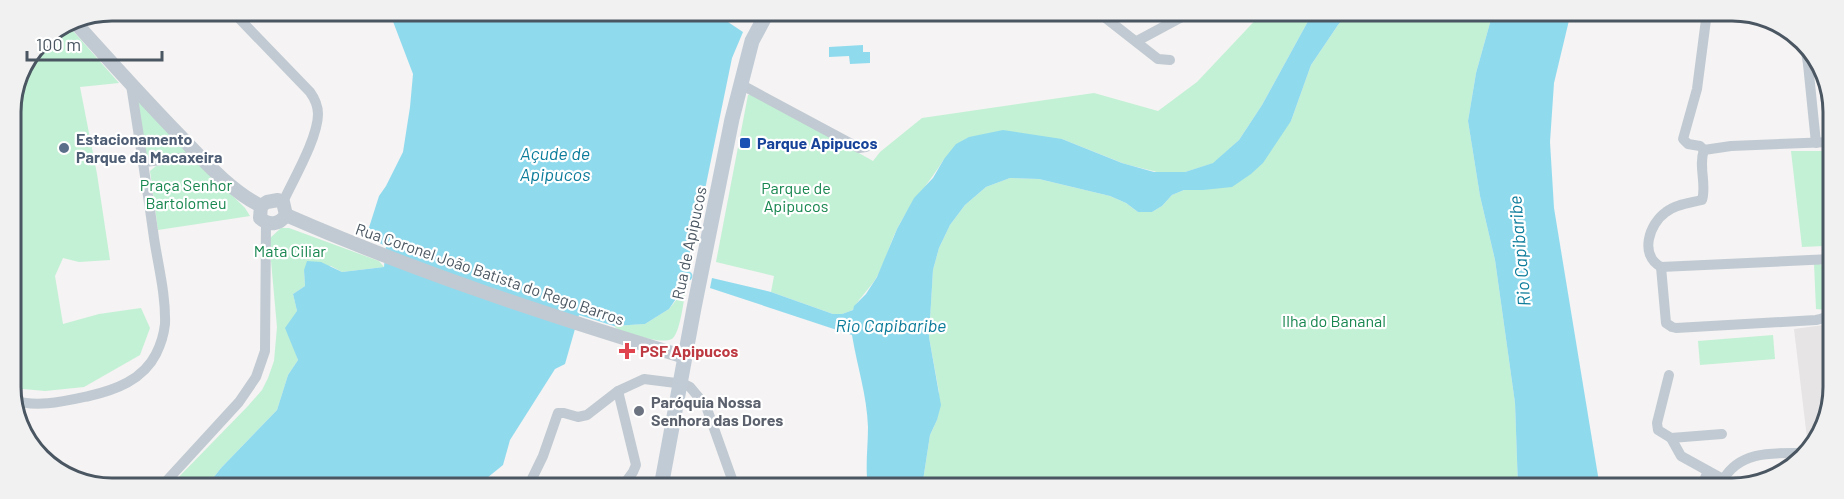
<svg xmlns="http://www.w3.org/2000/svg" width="1844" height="499" viewBox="0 0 1844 499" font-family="Barlow,sans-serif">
<rect width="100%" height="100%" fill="#f5f3f3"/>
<path fill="#e6e4e5" d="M1831,324V407L1814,437L1807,438L1794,329Z"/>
<g fill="#c3f1d5">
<path d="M1263,12H1316L1307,23L1262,105L1239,140L1214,163L1185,172H1157L1125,164L1062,139L944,159C929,184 910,203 897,229C889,245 885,264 875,280C869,289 856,302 853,310L842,314H833L771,292L774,276L716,262L748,95L754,94L873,161L880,152L922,118L1094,93L1158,111L1197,82Z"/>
<path d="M1349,12H1493L1476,73L1468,121L1480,196L1495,260L1515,403L1518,488L922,487L930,435L937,420L939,392L929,337L933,270L939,248L950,225L965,205L986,187L1010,178L1039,179L1110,196L1126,203L1138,212H1152L1162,206L1172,195L1184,190H1203L1291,121L1311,65L1338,25Z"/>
<path d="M66,23L119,83L80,87L97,174L110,260L79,262L63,258L55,276L63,324L99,314L141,308L150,328L140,355L84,387L45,391L12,388L11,106L41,40Z"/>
<path d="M1818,73C1836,91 1831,108 1831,132L1826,133Z"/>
<path d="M136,89L196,153L145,159Z"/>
<path d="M1791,151H1822L1824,246L1802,247Z"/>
<path d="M190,161L200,164L245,208L250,216L158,230L150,171L156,166Z"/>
<path d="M281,228H289L368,257L379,261L384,267L342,272L331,266L304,270L305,286L293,294L297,311L293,346L298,360L288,375L277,410L221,468L206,487H169L248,406L262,390L268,378L274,361L277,327L269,239Z"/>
<path d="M1814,263L1824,265L1827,310L1816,309Z"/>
<path d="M686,288C684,299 680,332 673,338C664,346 629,333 618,330L614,326L645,324L669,309Z"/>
<path d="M1773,335L1775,359L1700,365L1698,341Z"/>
</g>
<g fill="#90daee">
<path d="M389,11H725L728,22L743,32L732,58L702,204L680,293L669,309L645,324L614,326L579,315L565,364L555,369L510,440L503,465L487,478L473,487H206L221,468L277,410L288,375L298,360L285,328L297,311L293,294L305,286L304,270L307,261L321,262L342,272L384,267L386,246L366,237L379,196L386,186L403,152L410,107L413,74Z"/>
<path d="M1316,12H1349L1338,25L1311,65L1291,121L1263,163L1251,174L1232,187L1203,190H1184L1172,195L1162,206L1152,212H1138L1126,203L1110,196L1039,179L1010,178L986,187L965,205L950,225L939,248L933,270L929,337L941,405L937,420L930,435L922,487H868C865,467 868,447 868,427C867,395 857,366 852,335L710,288L712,278L771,292L833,314H842L853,310L854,306L866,294L877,277L897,229L914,198L933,178L944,159L956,144L969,137L1003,130L1062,139L1122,163L1154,172H1185L1213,163L1239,140L1262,105L1307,23Z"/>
<path d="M1493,12H1571L1554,83L1550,142L1554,208L1600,488H1518L1515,403L1495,260L1480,196L1468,121L1476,73Z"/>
<path d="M863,45V52H870V63L850,64L849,56L829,57V47Z"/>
</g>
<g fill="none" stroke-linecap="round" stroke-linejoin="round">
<path stroke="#90daee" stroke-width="9" d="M685,276H688"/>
<g stroke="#c1cad2" stroke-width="10">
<path d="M232,11L310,92C315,99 318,106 318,114C318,138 293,180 283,202"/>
<path d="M1098,12L1158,59L1170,60"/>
<path d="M1137,41L1191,12"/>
<path d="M1804,41L1808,64L1816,143"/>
<path d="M1808,64L1824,79"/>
<path d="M740,84L859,148L866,147"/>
<path d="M1704,150L1700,146L1688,144L1683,139L1697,89L1707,12"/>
<path d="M1704,150L1731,146L1831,142"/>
<path d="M144,162L199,156"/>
<path d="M1661,267L1666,323L1672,327L1676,328L1816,320C1821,319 1826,318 1829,314C1834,305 1828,270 1828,259"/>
<path d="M1661,267L1831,259"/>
<path d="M1661,267C1639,255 1649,224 1666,212C1676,204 1690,203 1702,200C1707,185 1698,166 1704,150"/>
<path d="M1669,375L1657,423L1658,430L1671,438L1681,456L1739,488"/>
<path d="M618,391L636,465L633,472L622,487"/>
<path d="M12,399C34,409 66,401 89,396C115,390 143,380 156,354C160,346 164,333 165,324C166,295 158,265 154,238C147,187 139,136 131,85"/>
<path d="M1671,438L1722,434"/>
<path d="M1723,480C1740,450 1774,453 1805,453"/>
<path d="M161,487L239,402L256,377L265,351L266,223"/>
<path d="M528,487L543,456L558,413H564L578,417L587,415L618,391L644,379L684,384L690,387L706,406L732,479L737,487"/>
<path d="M1701,488L1708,471"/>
</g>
<g stroke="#c1cad2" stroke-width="14">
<path d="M72,19C108,59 144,99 181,137C205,162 231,191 261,206"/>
<path d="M278,200L283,202L286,215C279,225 269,226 260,218L261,206L267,202Z"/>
<path d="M286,215C416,272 550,316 685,357"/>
</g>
<path stroke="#c1cbd6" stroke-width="15" d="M661,487L694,308L732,119L752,41L768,11"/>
</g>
<rect fill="#1a4fb4" stroke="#fff" stroke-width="2" x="739" y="137" width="12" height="12" rx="3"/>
<circle fill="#5c6f8a" stroke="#fff" stroke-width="2" cx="64" cy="148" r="6"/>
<path fill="#e0444e" stroke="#fff" stroke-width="2" d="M624 342h6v6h6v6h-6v6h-6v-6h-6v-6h6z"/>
<circle fill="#6b7280" stroke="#fff" stroke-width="2" cx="639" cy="411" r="6"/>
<g text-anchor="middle" stroke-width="4.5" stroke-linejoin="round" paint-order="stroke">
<g font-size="16" font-weight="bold" fill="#4e5e75" stroke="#fff" text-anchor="start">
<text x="76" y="145">Estacionamento<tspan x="76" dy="18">Parque da Macaxeira</tspan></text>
</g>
<g font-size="16" font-weight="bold" fill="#164399" stroke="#fff" text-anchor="start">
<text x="757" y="149">Parque Apipucos</text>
</g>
<g font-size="16" fill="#17864f" stroke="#fff">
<text x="186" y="191">Praça Senhor<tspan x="186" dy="18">Bartolomeu</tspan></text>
<text x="796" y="194">Parque de<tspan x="796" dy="18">Apipucos</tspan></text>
<text x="290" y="257">Mata Ciliar</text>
<text x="1334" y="327">Ilha do Bananal</text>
</g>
<g font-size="16" fill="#4a5661" stroke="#fff">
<text transform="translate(689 243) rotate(-78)" y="6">Rua de Apipucos</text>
<text transform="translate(490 274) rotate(19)" y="6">Rua Coronel João Batista do Rego Barros</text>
</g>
<g font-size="16" font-weight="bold" fill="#be3a42" stroke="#fff" text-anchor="start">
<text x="640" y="357">PSF Apipucos</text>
</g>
<g font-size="16" font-weight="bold" fill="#5b616d" stroke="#fff" text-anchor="start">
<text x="651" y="408">Paróquia Nossa<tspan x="651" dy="18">Senhora das Dores</tspan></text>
</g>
<g font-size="18" font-style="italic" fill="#0c7c9b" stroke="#fff">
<text x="555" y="160">Açude de<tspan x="555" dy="21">Apipucos</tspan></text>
<text transform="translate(1520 251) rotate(-95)" y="6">Rio Capibaribe</text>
<text x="891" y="332">Rio Capibaribe</text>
</g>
</g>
<path d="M0 0H1844V499H0ZM112 21H1732A91 91 0 0 1 1823 112V387A91 91 0 0 1 1732 478H112A91 91 0 0 1 21 387V112A91 91 0 0 1 112 21Z" fill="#f1f1f2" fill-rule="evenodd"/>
<path fill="none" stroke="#4a5661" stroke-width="3" d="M112 21H1732A91 91 0 0 1 1823 112V387A91 91 0 0 1 1732 478H112A91 91 0 0 1 21 387V112A91 91 0 0 1 112 21Z"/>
<path d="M27 51v9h135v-9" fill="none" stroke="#4a5661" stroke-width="3"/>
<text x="36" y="51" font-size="18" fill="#4a5661" stroke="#ffffff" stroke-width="4.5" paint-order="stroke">100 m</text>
</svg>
